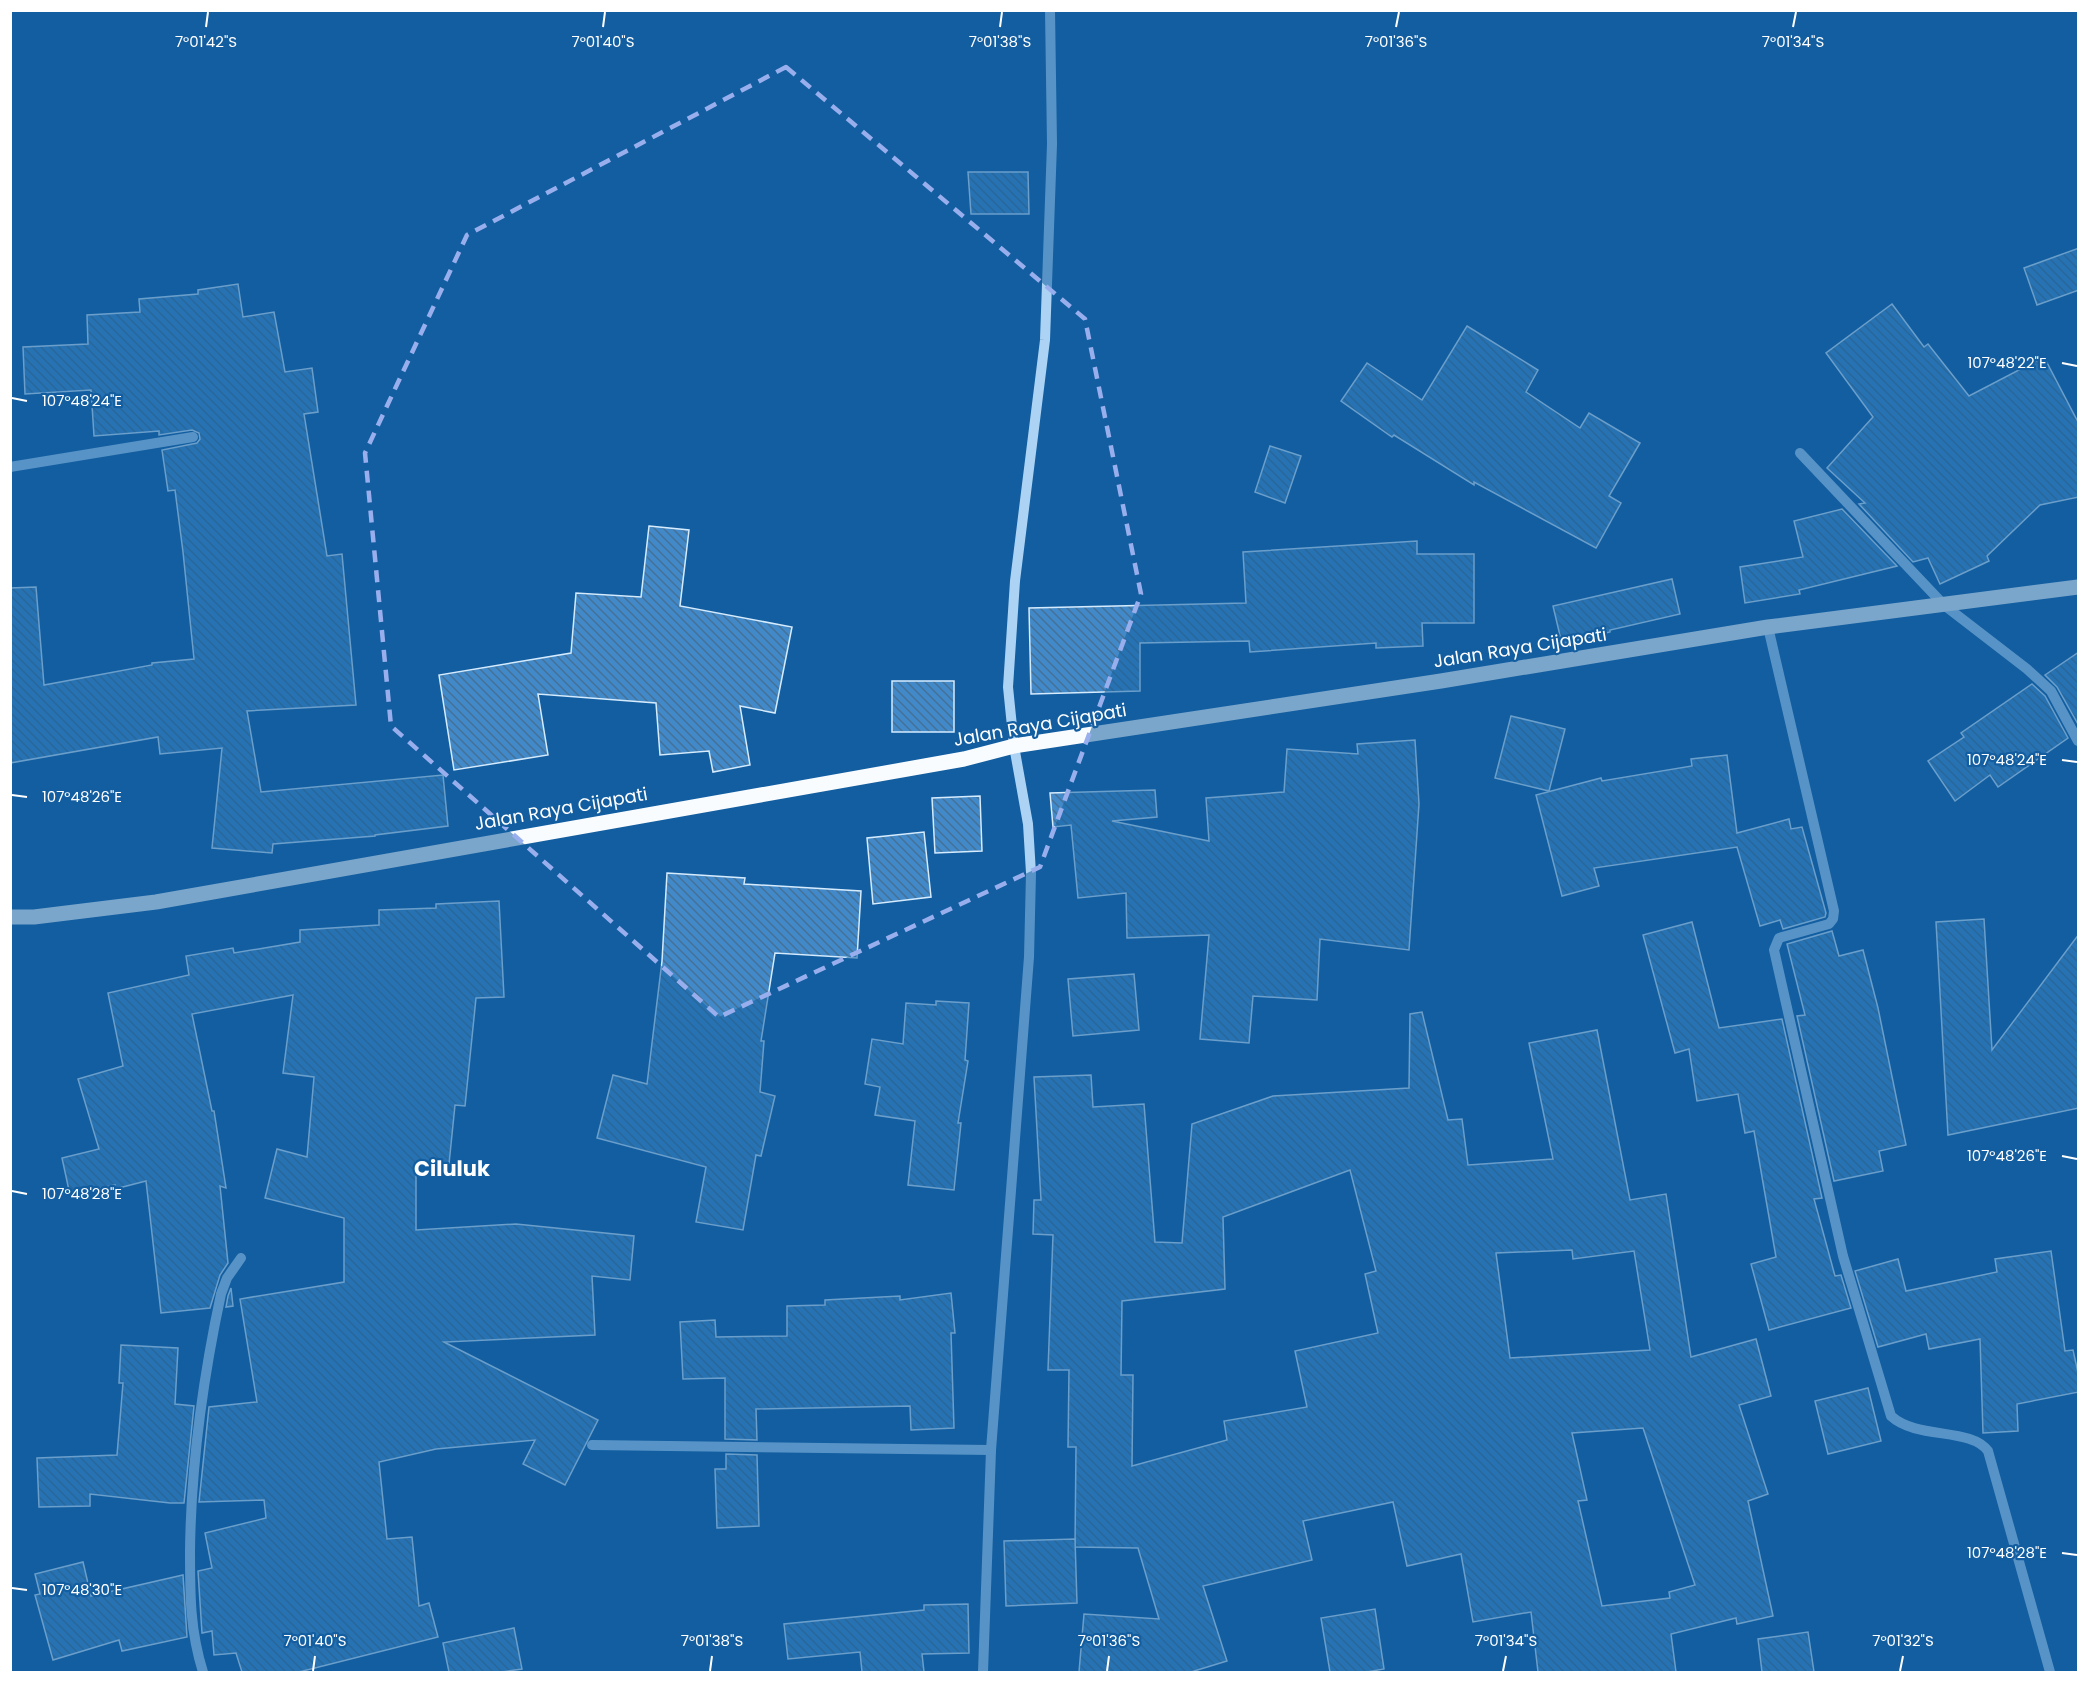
<svg xmlns="http://www.w3.org/2000/svg" width="2089" height="1683" viewBox="0 0 2089 1683" font-family="Poppins,sans-serif">
<defs>
<pattern id="building-back-hatch" width="6" height="6" patternUnits="userSpaceOnUse" patternTransform="scale(1.5)"><rect width="6" height="6" fill="#4189c8"/><path d="M-1 5l2 2M0 0l6 6M5-1l2 2" fill="none" stroke="#457196"/></pattern>
</defs>
<rect width="100%" height="100%" fill="#135ea0"/>
<g fill="url(#building-back-hatch)" stroke="#d5ebfe" stroke-width="1.5" fill-rule="evenodd">
<path d="M968,172H1028L1029,214H971Z"/>
<path d="M2079,248V290L2037,305L2024,268Z"/>
<path d="M238,284L243,317L274,312L285,372L312,368L318,412L304,414L327,556L342,554L356,705L247,711L261,792L443,775L448,826L375,835V836L273,844L272,853L212,848L222,748L160,754L158,737L10,763V588L36,587L44,685L152,665V663L194,659L183,552L175,490L168,491L162,450L197,443L200,439L199,433L192,430L159,435V431L94,436L91,390L25,394L23,347L88,344L87,315L140,312L139,299L198,294V290Z"/>
<path d="M1892,304L1924,347L1928,344L1969,396L2044,357L2079,424V497L2040,505L1987,556L1989,561L1940,584L1928,558L1913,562L1859,504L1865,503L1827,468L1873,417L1826,353Z"/>
<path d="M1467,326L1538,370L1526,392L1580,428L1589,413L1640,443L1609,496L1621,503L1596,548L1474,482V485L1394,435L1392,437L1341,401L1367,363L1422,400Z"/>
<path d="M1270,446L1301,456L1285,503L1255,492Z"/>
<path d="M1842,509L1897,566L1799,590L1800,594L1745,603L1740,567L1803,557L1794,521Z"/>
<path d="M649,526L689,530L680,606L792,627L775,713L740,706L750,765L713,772L709,751L660,755L656,703L538,694L548,755L454,770L439,675L571,653L576,593L641,597Z"/>
<path d="M1417,541V554H1474V623H1422L1423,646L1376,648V643L1250,652L1249,641L1140,643V691L1031,694L1029,608L1246,603L1243,552Z"/>
<path d="M1672,579L1680,614L1610,630V632L1562,644L1553,606Z"/>
<path d="M2079,652V726L2057,687L2045,675Z"/>
<rect x="892" y="681" width="62" height="51"/>
<path d="M2032,684L2045,696L2068,738L1998,787L1990,775L1955,801L1928,761L1964,737L1961,733Z"/>
<path d="M1511,716L1565,729L1549,791L1495,778Z"/>
<path d="M1415,740L1419,804L1409,950L1320,939L1317,1000L1253,996L1249,1043L1200,1039L1209,935L1127,938L1126,893L1078,898L1071,825L1053,827L1050,793L1155,790L1157,817L1112,821L1209,841L1206,798L1284,792L1287,749L1358,754L1357,744Z"/>
<path d="M1727,755L1737,833L1789,819L1791,829L1802,827L1826,913L1825,917L1783,929L1780,920L1760,926L1737,847L1594,868L1599,886L1562,896L1536,795L1601,778L1602,781L1692,766L1691,759Z"/>
<path d="M980,796L982,851L935,853L932,798Z"/>
<path d="M924,832L931,897L873,904L867,838Z"/>
<path d="M667,873L745,878L744,884L861,891L857,958L775,953L761,1041H764L760,1092L775,1096L761,1156L756,1155L743,1230L696,1222L706,1167L597,1138L613,1075L647,1084L662,961Z"/>
<path d="M499,901L504,997L476,998L465,1106L455,1105L449,1164L416,1162V1230L516,1224L634,1236L630,1280L592,1276L595,1335L444,1342L598,1420L565,1485L523,1464L535,1440L436,1449L379,1462L387,1539L412,1537L419,1606L429,1603L438,1637L299,1672H242L236,1653L214,1655L212,1631L202,1633L198,1571L212,1568L205,1533L266,1518L264,1500L199,1502L209,1407L257,1402L240,1299L344,1282V1218L265,1198L277,1149L307,1157L314,1077L283,1073L293,995L192,1014L212,1111H214L226,1188L220,1186L228,1263L220,1275L210,1308L161,1313L146,1181L115,1189V1185L70,1195L62,1158L99,1149L78,1079L123,1066L108,993L189,975L186,956L233,948L234,953L300,942V930L379,925V910L436,908V904Z"/>
<path d="M1984,919L1992,1050L2079,934V1108L1948,1135L1936,922Z"/>
<path d="M1692,922L1719,1028L1782,1019L1822,1198L1814,1199L1835,1276L1841,1275L1851,1308L1769,1330L1751,1264L1776,1257L1754,1131L1745,1133L1738,1094L1697,1101L1689,1049L1675,1053L1643,935Z"/>
<path d="M1832,931L1839,956L1863,950L1878,1008L1906,1145L1879,1151L1883,1171L1834,1181L1797,1016L1805,1015L1787,944Z"/>
<path d="M1134,974L1139,1030L1073,1036L1068,979Z"/>
<path d="M936,1001L969,1003L965,1060L968,1061L958,1123H961L954,1190L908,1185L915,1121L875,1115L880,1087L865,1084L872,1039L903,1044L906,1003L936,1005Z"/>
<path d="M1422,1012L1448,1120L1462,1119L1468,1165L1553,1159L1529,1043L1597,1030L1630,1200L1666,1194L1691,1357L1756,1339L1771,1396L1739,1405L1768,1494L1748,1501L1773,1616L1737,1624L1736,1618L1671,1634L1676,1672H1538L1531,1612L1473,1622L1461,1554L1407,1566L1393,1502L1303,1521L1312,1560L1203,1586L1227,1661L1191,1672H1079L1084,1614L1159,1619L1138,1548L1075,1547L1076,1447H1068L1069,1370H1048L1053,1235L1033,1234L1034,1200H1041L1034,1077L1091,1075L1093,1107L1144,1104L1155,1242L1182,1243L1192,1124L1273,1096L1409,1088L1410,1014ZM1350,1170L1376,1271L1365,1274L1378,1333L1295,1351L1307,1407L1224,1421L1227,1440L1132,1466L1133,1375H1121L1122,1301L1225,1289L1223,1217ZM1572,1250L1573,1259L1634,1251L1650,1350L1510,1358L1496,1253ZM1643,1428L1695,1585L1669,1592L1670,1598L1602,1606L1578,1501L1587,1500L1572,1433Z"/>
<path d="M2051,1251L2065,1351L2073,1350L2079,1377V1392L2017,1404L2018,1431L1983,1433L1980,1339L1929,1349L1926,1334L1878,1347L1855,1271L1898,1259L1906,1291L1997,1272L1995,1259Z"/>
<path d="M231,1288L233,1306L226,1307L228,1296Z"/>
<path d="M951,1293L955,1333H951L954,1428L911,1430L910,1406L756,1409L757,1440L725,1439V1378L683,1379L680,1322L715,1320L716,1337L787,1336V1306L825,1305V1300L900,1296V1300Z"/>
<path d="M121,1345L178,1348L175,1404L194,1406L184,1503H170L90,1494V1506L39,1507L37,1458L117,1455L123,1383H119Z"/>
<path d="M1868,1388L1881,1441L1828,1454L1815,1401Z"/>
<path d="M726,1454L757,1455L759,1526L717,1528L715,1469H726Z"/>
<path d="M1075,1539L1077,1603L1006,1606L1004,1541Z"/>
<path d="M83,1562L91,1596L183,1575L187,1637L122,1651L119,1640L53,1660L35,1595L40,1594L35,1574Z"/>
<path d="M968,1604L969,1653L922,1654L924,1672H862L860,1652L788,1659L784,1624L924,1610V1605Z"/>
<path d="M1375,1609L1384,1669L1367,1672H1330L1321,1618Z"/>
<path d="M514,1628L522,1669L502,1672H449L443,1643Z"/>
<path d="M1808,1632L1814,1672H1762L1758,1639Z"/>
</g>
<g fill="none" stroke-linecap="round" stroke-linejoin="round">
<g stroke="#acd3f4" stroke-width="10">
<path d="M1800,453L1944,605L2027,669L2051,691L2078,741"/>
<path d="M10,467L193,437"/>
<path d="M1768,627L1834,911L1833,919L1829,924L1779,938L1774,950L1843,1256L1891,1416C1917,1440 1971,1427 1988,1451L2050,1672"/>
<path d="M592,1445L991,1450"/>
<path d="M203,1672C190,1631 190,1595 190,1551C191,1464 203,1378 221,1294L227,1278L241,1258"/>
<path d="M983,1672L991,1450L1029,957L1031,873L1028,824L1014,746L1008,687L1015,581L1045,340L1052,144L1050,10"/>
</g>
<path stroke="#f9fcff" stroke-width="15" d="M10,917H34L156,902L964,759L1014,746L1441,681L1768,627L2078,587"/>
</g>
<path d="M0 0H2089V1683H0ZM786,67L1085,319L1141,594L1040,867L719,1017L391,726L365,453L467,235Z" fill="#135ea0" fill-opacity=".55" fill-rule="evenodd"/>
<path fill="none" stroke="#99afed" stroke-width="4.5" stroke-dasharray="12 8" stroke-linejoin="round" d="M786,67L1085,319L1141,594L1040,867L719,1017L391,726L365,453L467,235Z"/>
<path fill="none" stroke="#fff" stroke-width="2" d="M206,27L208,12M603,27L605,12M1000,27L1002,12M1396,27L1399,12M1793,27L1796,12M2062,363L2077,366M12,398L27,401M2062,760L2077,762M12,795L27,797M2062,1156L2077,1159M12,1191L27,1194M2062,1553L2077,1555M12,1588L27,1590M313,1671L315,1656M710,1671L712,1656M1107,1671L1109,1656M1503,1671L1506,1656M1900,1671L1903,1656"/>
<g text-anchor="middle" stroke-width="4.5" stroke-linejoin="round" paint-order="stroke">
<g font-size="18" fill="#fff" stroke="#135ea0">
<text transform="translate(1520 648) rotate(-9)" y="6">Jalan Raya Cijapati</text>
<text transform="translate(1040 725) rotate(-10)" y="6">Jalan Raya Cijapati</text>
<text transform="translate(561 809) rotate(-10)" y="6">Jalan Raya Cijapati</text>
</g>
<g font-size="21" font-weight="bold" fill="#fff" stroke="#135ea0">
<text x="452" y="1176">Ciluluk</text>
</g>
</g>
<g font-size="15" text-anchor="middle" fill="#fff" stroke="#135ea0" stroke-width="4.5" stroke-linejoin="round" paint-order="stroke">
<text x="206" y="47">7°01'42"S</text>
<text x="603" y="47">7°01'40"S</text>
<text x="1000" y="47">7°01'38"S</text>
<text x="1396" y="47">7°01'36"S</text>
<text x="1793" y="47">7°01'34"S</text>
<text x="2007" y="368">107°48'22"E</text>
<text x="82" y="406">107°48'24"E</text>
<text x="2007" y="765">107°48'24"E</text>
<text x="82" y="802">107°48'26"E</text>
<text x="2007" y="1161">107°48'26"E</text>
<text x="82" y="1199">107°48'28"E</text>
<text x="2007" y="1558">107°48'28"E</text>
<text x="82" y="1595">107°48'30"E</text>
<text x="315" y="1646">7°01'40"S</text>
<text x="712" y="1646">7°01'38"S</text>
<text x="1109" y="1646">7°01'36"S</text>
<text x="1506" y="1646">7°01'34"S</text>
<text x="1903" y="1646">7°01'32"S</text>
</g>
<rect width="2089" height="1683" fill="none" stroke="#ffffff" stroke-width="24"/>
</svg>
